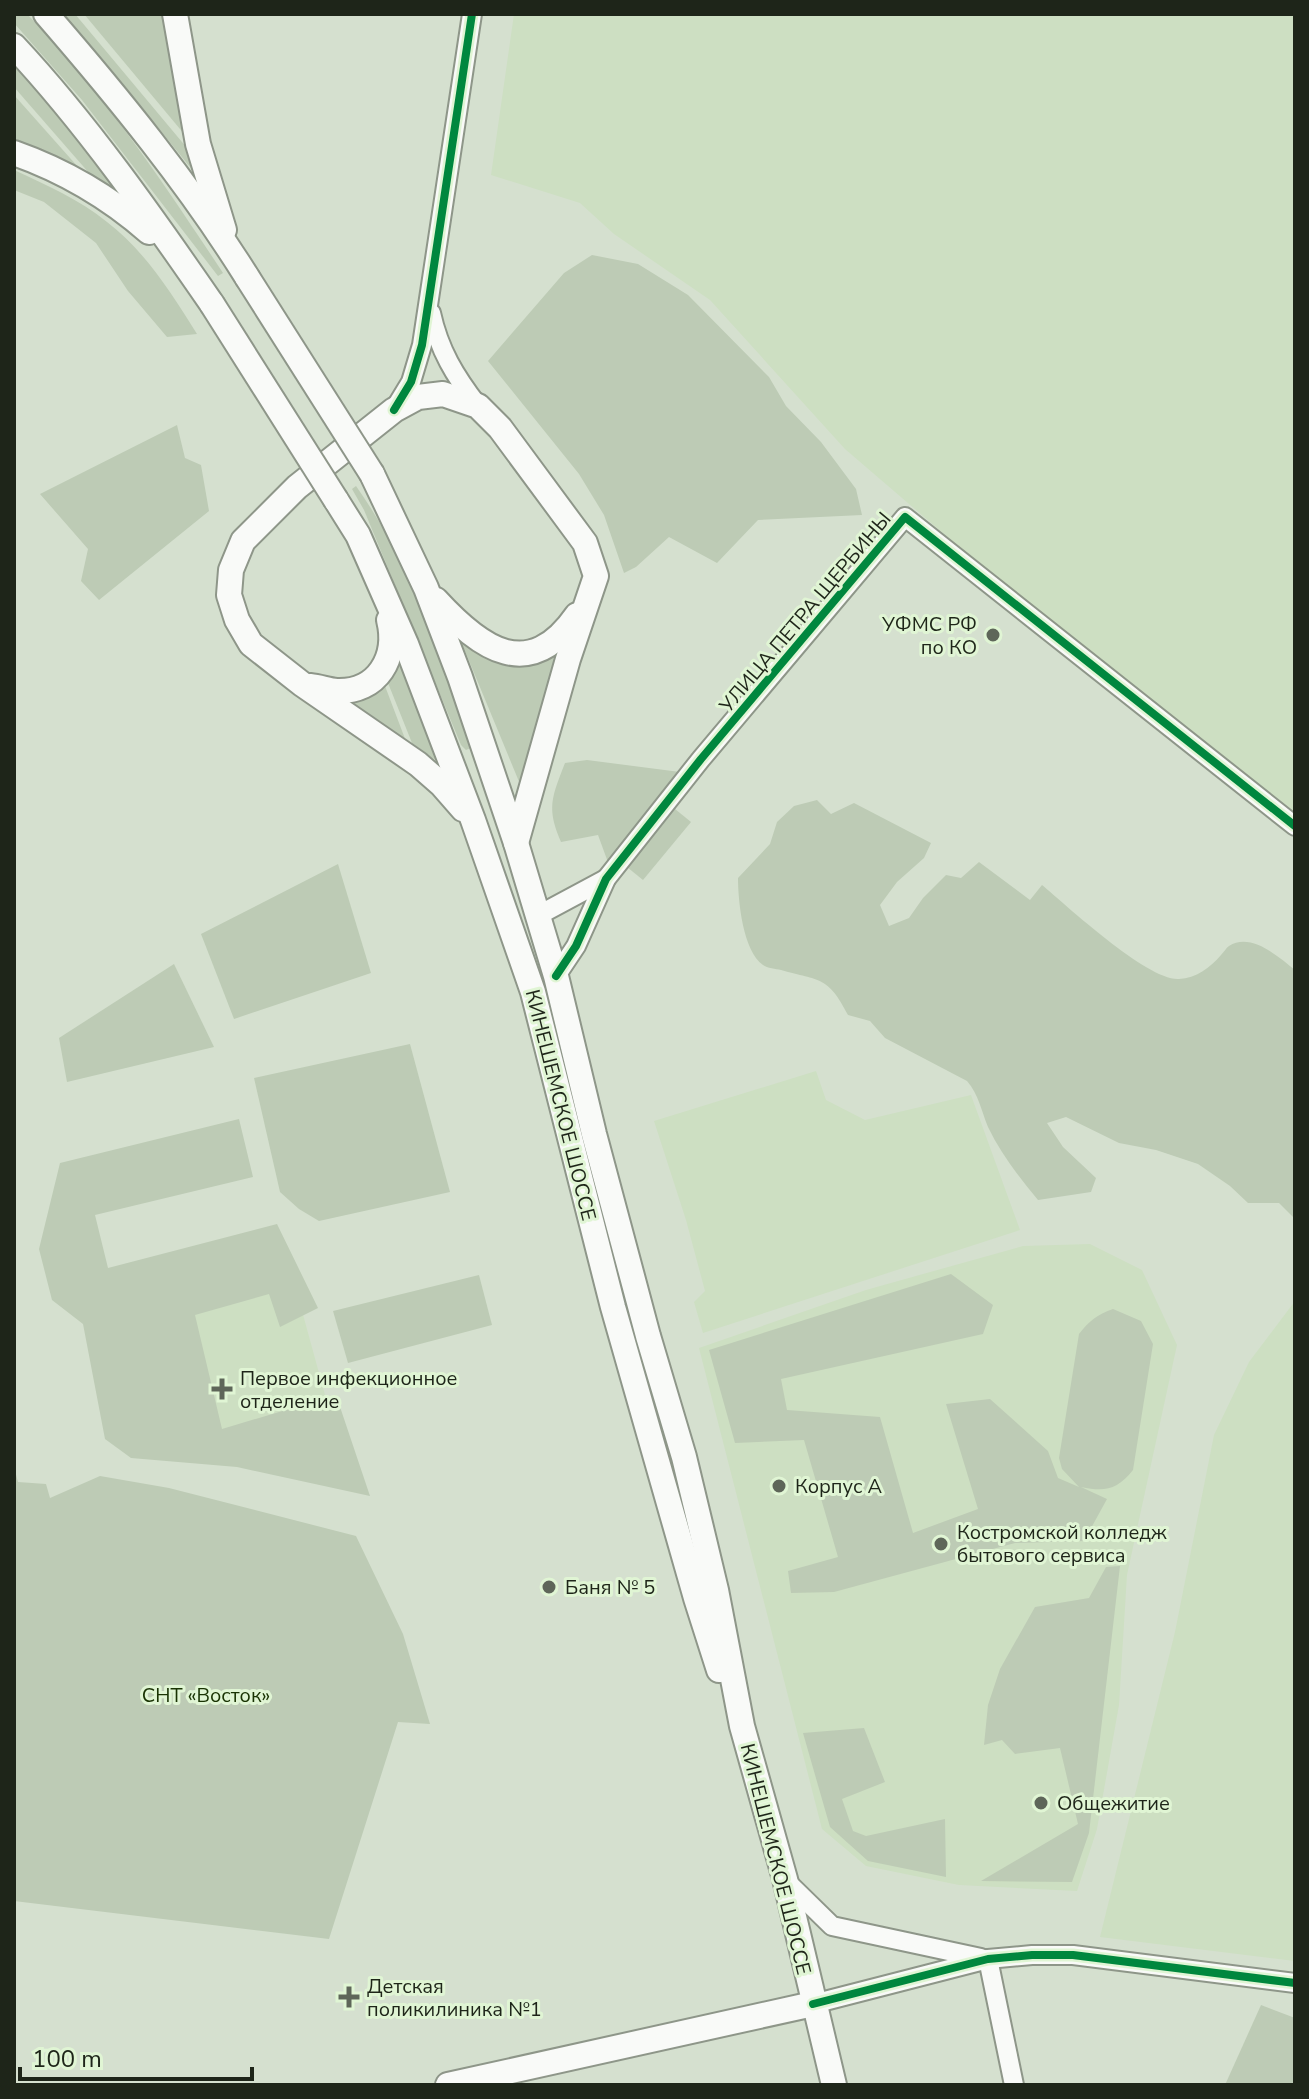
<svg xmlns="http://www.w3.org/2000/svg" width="1309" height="2099" viewBox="0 0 1309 2099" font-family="'Nunito Sans',sans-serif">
<rect width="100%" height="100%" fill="#d5e0cf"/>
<g fill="#cddfc2">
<path d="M514,14H1295V816L1022,601L845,449L710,300L614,234L580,203L491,175Z"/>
<path d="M816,1071L826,1100L865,1120L971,1095L1020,1230L703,1333L694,1302L705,1291L686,1220L654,1121Z"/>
<path d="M1090,1244L1142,1270L1177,1345L1127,1575L1119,1705L1097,1829L1077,1891L959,1885L866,1866L822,1829L699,1348L866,1290L1023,1246Z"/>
<path d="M290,1267L336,1435L238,1462L101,1313Z"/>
<path d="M1295,1301V1961L1100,1937L1175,1632L1214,1435L1249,1362Z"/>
</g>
<g fill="#bdcbb5">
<path d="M14,14H27C103,92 163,182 223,273L218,276L82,100L14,23Z"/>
<path d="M61,14H75L187,148L194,172L113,72Z"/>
<path d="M84,14H166L185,135Z"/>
<path d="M14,58L131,201L96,181L14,87Z"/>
<path d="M14,95L86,176L14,144Z"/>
<path d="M14,170C46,185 79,199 107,222C145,251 172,294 197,334L167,337L128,291L96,243L44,202L14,190Z"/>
<path d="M592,255L638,264L688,295L769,377L786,406L821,442L856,489L862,515L758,520L717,563L669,537L636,567L624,573L604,515L579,474L488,361L564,273Z"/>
<path d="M177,425L185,458L201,465L209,511L99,600L81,581L88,549L40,494Z"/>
<path d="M356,486C410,562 440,654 474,740L473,747L466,750L461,745L364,510L352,489Z"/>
<path d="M460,639L545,659L565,651L520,784Z"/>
<path d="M400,664L441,764L412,743L388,683Z"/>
<path d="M385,686L407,744L342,699L363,697Z"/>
<path d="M587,760L680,772L609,865L598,835L561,842C546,808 552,797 565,763Z"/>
<path d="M817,800L831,814L854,803L931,843L924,858L897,882L880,905L889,926L909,918L923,898L946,875L961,878L979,862L1030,900L1042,885C1067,906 1148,981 1179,979C1196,978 1210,968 1221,955C1224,952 1226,948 1229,946C1251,932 1279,957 1295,970V1219L1279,1203H1248L1230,1186L1198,1164L1156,1150L1119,1143L1066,1117L1047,1123L1063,1147L1096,1178L1091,1192L1038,1200C1019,1177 1001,1154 988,1127C981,1110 979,1095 967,1081L885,1038L870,1021L848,1015C828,976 820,981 781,970C776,969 767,968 763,965C743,951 738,901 738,878L770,844L777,822L794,806Z"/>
<path d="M675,809L691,822L643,880L627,867Z"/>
<path d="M338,864L371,973L234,1019L201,934Z"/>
<path d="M174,964L214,1047L67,1082L59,1038Z"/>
<path d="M410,1044L450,1192L319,1221L299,1209L280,1192L254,1078Z"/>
<path d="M239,1119L253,1177L95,1215L108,1268L277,1224L318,1308L280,1327L269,1294L195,1315L222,1429L336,1395L370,1496L237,1467L131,1458L105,1439L83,1324L52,1300L39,1249L60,1163Z"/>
<path d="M951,1274L993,1305L983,1334L781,1379L787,1410L880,1417L913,1533L978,1509L946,1404L990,1399L1048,1451L1058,1478L1079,1487L1062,1469L1059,1458L1079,1334C1089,1321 1098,1314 1113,1309L1141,1321L1153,1344L1133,1470C1117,1490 1105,1492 1081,1487L1107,1499L1084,1541L1015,1543L834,1592L791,1593L788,1571L838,1557L804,1440L735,1443L709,1350Z"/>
<path d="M479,1275L492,1325L348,1363L333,1311Z"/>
<path d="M14,1467L18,1482L46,1484L50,1498L100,1476L169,1488L356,1536L403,1634L430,1724L398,1722L329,1939L14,1901Z"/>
<path d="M1120,1566L1089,1833L1072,1882L981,1881L1078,1824L1060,1748L1015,1754L1002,1740L984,1745L988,1705L1000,1669L1035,1607L1089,1598L1106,1567Z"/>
<path d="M864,1728L885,1782L842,1799L853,1831L866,1836L945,1819L946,1877L868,1861L830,1827L803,1733Z"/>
<path d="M1261,2005L1295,2018V2085H1225Z"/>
</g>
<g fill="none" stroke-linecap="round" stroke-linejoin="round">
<g stroke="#8e9689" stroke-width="22">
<g id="minor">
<path d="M431,313C439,350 455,376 478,406"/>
<path d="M394,410L411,382L422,345L472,14"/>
<path d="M537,916L606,879"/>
<path d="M556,976L576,946L606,879L701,759L905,517L1295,826"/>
<path d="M785,1880L832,1926L981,1958"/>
<path d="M988,1959L1014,2085"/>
<path d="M813,2004L988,1959L1032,1955H1073L1295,1983"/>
</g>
</g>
<g stroke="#8e9689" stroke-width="28">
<g id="major">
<path d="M46,14C118,97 189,184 247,277"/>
<path d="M175,14L198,144L224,230"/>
<path d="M14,46C86,123 152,217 212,304"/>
<path d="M14,153C65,171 108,196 149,232"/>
<path d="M372,474L426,588L460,677L516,843L556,976L594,1134L648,1336L684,1457L716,1590L742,1726L785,1879L834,2085"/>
<path d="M336,500L358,535L406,644L473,820L533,992L613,1307L696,1598L719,1670"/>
<path d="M436,600C481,649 529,684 577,615"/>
<path d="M310,686C319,687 328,690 336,691C378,693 398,657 389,620"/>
<path d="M463,809L442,785L418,764L302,684L251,644L237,620L229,595L231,570L243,541L297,487L394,410L418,397L443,394L478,406L500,428L585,543L596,576L568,659L516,843"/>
<path d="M448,2085L813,2004"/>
</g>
</g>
<use href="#minor" stroke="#f9faf8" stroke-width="18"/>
<use href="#major" stroke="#f9faf8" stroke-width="24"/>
<g stroke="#8e9689" stroke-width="28" stroke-linecap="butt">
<g id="major-bridge">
<path d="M247,277L372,474"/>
<path d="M212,304L336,500"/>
</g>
</g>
<use href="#major-bridge" stroke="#f9faf8" stroke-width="24"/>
<g stroke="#e0f5d4" stroke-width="13">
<g id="cycleway">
<path d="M394,410L411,382L422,345L472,14"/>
<path d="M556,976L576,946L606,879L701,759L905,517L1295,826"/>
<path d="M813,2004L988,1959L1032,1955H1073L1295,1983"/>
</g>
</g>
<use href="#cycleway" stroke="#00873e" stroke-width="8"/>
</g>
<g fill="#5e6659" stroke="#e0f5d4" stroke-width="3">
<circle cx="993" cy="635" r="8"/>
<path d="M218 1377h8v8h8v8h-8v8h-8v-8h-8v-8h8z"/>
<circle cx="779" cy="1486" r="8"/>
<circle cx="941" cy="1544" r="8"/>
<circle cx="549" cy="1587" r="8"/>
<circle cx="1041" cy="1803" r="8"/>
<path d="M345 1985h8v8h8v8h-8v8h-8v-8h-8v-8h8z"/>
</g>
<g text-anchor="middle" stroke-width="6" stroke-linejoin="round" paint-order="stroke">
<g font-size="20" fill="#1e2519" stroke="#e0f5d4">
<text transform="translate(805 612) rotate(-50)" y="7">УЛИЦА ПЕТРА ЩЕРБИНЫ</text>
<text transform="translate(561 1105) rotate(76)" y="7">КИНЕШЕМСКОЕ ШОССЕ</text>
<text transform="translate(776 1859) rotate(76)" y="7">КИНЕШЕМСКОЕ ШОССЕ</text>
</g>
<g font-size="20" fill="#1e2519" stroke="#e0f5d4" text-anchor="start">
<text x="977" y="631" text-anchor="end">УФМС РФ<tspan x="977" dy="23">по КО</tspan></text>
<text x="240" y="1385">Первое инфекционное<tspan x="240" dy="23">отделение</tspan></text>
<text x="795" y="1493">Корпус А</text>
<text x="957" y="1539">Костромской колледж<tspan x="957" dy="23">бытового сервиса</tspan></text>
<text x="565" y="1594">Баня № 5</text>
<text x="1057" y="1810">Общежитие</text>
<text x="367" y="1993">Детская<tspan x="367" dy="23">поликилиника №1</tspan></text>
</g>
<g font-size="20" fill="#193303" stroke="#e0f5d4">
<text x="206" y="1702">СНТ «Восток»</text>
</g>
</g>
<rect width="1309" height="2099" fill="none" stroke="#1e2519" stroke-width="32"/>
<path d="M20 2067v12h232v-12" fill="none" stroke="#1e2519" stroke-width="4"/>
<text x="32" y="2067" font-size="24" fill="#1e2519" stroke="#e0f5d4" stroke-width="6" paint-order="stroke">100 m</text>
</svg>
